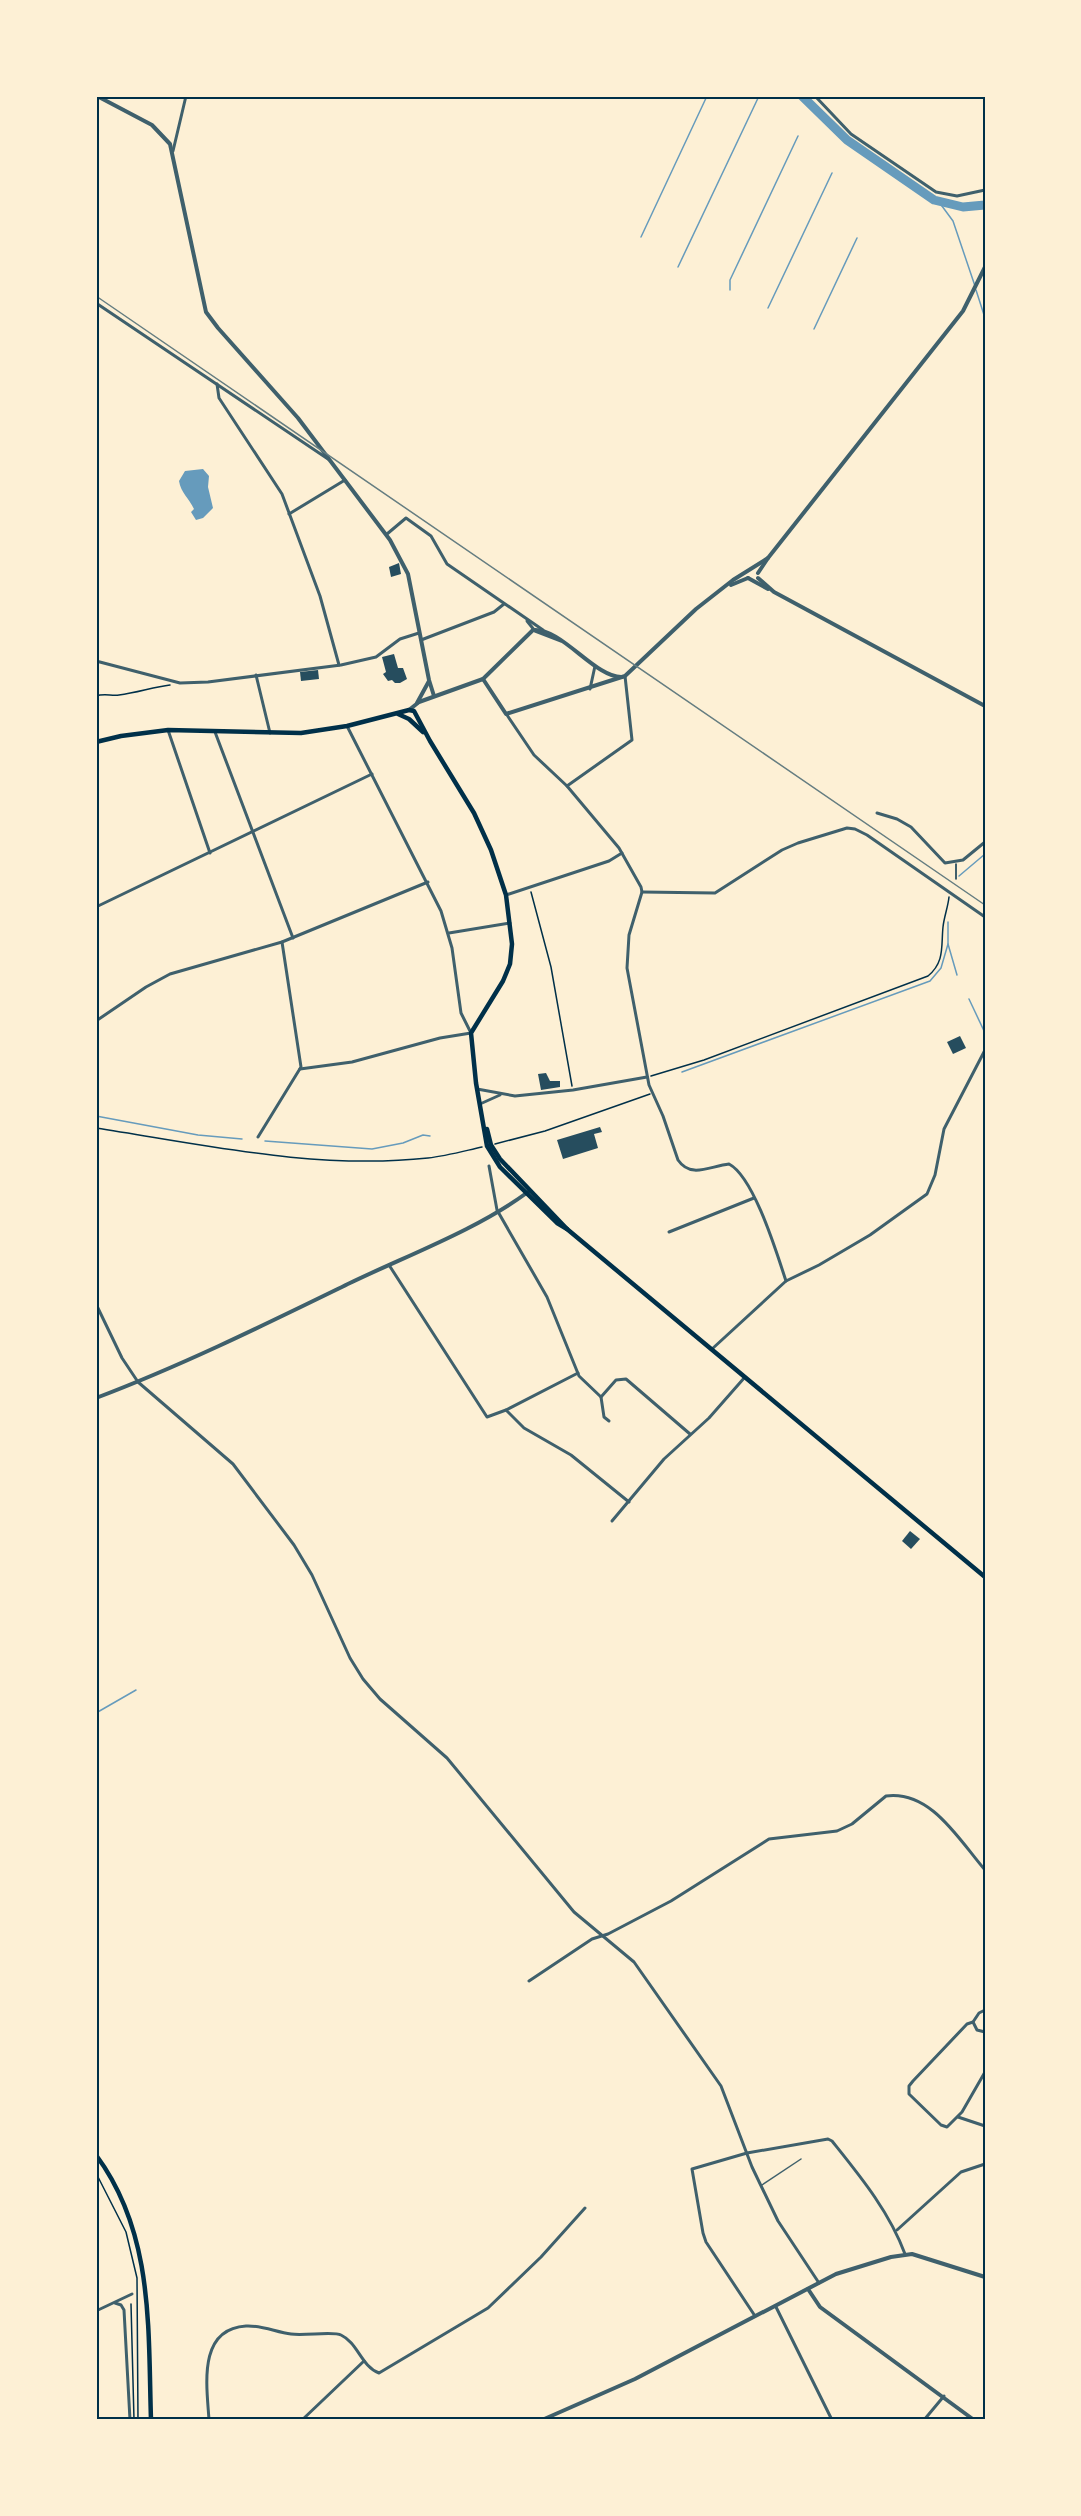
<svg xmlns="http://www.w3.org/2000/svg" width="1081" height="2516" viewBox="0 0 1081 2516" font-family="'IBM Plex Sans',sans-serif">
<rect width="100%" height="100%" fill="#fdf0d5"/>
<path fill="#669bbc" d="M203,469L209,476L208,487L213,508L203,518L196,520L191,512L194,509C189,498 181,493 179,481L185,471Z"/>
<g fill="none" stroke-linecap="round" stroke-linejoin="round">
<g stroke="#669bbc" stroke-width="1.5">
<path d="M939,202L953,221L975,286"/>
<path d="M641,237L707,96"/>
<path d="M678,267L759,96"/>
<path d="M730,290V280L798,136"/>
<path d="M976,290L985,318"/>
<path d="M768,308L832,173"/>
<path d="M814,329L857,238"/>
<path d="M959,876L985,854"/>
<path d="M948,922V944L957,975"/>
<path d="M969,999L985,1033"/>
<path d="M682,1072L930,981L941,968L948,944"/>
<path d="M96,1116L198,1135L242,1139"/>
<path d="M265,1141L372,1149L403,1143L423,1135L430,1136"/>
<path d="M96,1713L136,1690"/>
</g>
<path stroke="#669bbc" stroke-width="9" d="M802,96L847,140L934,200L963,207L985,205"/>
</g>
<g fill="#264d5e">
<path d="M399,563L401,574L391,577L389,567Z"/>
<path d="M394,654L398,668H403L407,679L400,683H395L392,680L388,681L383,674L386,672L382,657Z"/>
<path d="M318,670L319,679L301,681L300,672Z"/>
<path d="M960,1036L966,1048L953,1054L947,1042Z"/>
<path d="M546,1073L550,1081H560V1087L541,1090L538,1074Z"/>
<path d="M600,1127L602,1132L594,1134L598,1148L563,1159L557,1140Z"/>
<path d="M910,1531L920,1539L911,1549L902,1541Z"/>
</g>
<g fill="none" stroke-linecap="round" stroke-linejoin="round">
<g stroke="#003049" stroke-width="1.5">
<path d="M96,696C104,693 111,696 119,695C137,693 153,687 170,685"/>
<path d="M956,864V879"/>
<path d="M531,892L551,967L572,1086"/>
<path d="M651,1076L704,1060L928,976C945,962 941,946 943,927C944,917 948,907 949,897"/>
<path d="M96,1128C206,1145 316,1170 428,1158C446,1156 464,1151 482,1147"/>
<path d="M495,1144L545,1131L650,1094"/>
<path d="M96,2173L126,2232L137,2278L138,2420"/>
<path d="M131,2304L134,2420"/>
</g>
<path stroke="#3f606c" stroke-width="1.5" d="M762,2185L801,2159"/>
<g stroke="#3f606c" stroke-width="3">
<path d="M815,96L851,134L936,192L957,196L985,190"/>
<path d="M173,151L186,96"/>
<path d="M96,303L328,459"/>
<path d="M217,384L219,398L282,494L320,596L339,665"/>
<path d="M289,514L345,480"/>
<path d="M387,534L406,518L431,536L447,564L543,630"/>
<path d="M527,621L535,631L561,641"/>
<path d="M421,640L494,612L504,604"/>
<path d="M96,661L180,683L208,682L341,665L376,657L400,639L419,633"/>
<path d="M256,675L270,733"/>
<path d="M590,689L595,666"/>
<path d="M507,715L534,755L567,786L619,848L641,887L642,892L629,935L627,968L649,1085L663,1116L678,1160C691,1179 710,1166 729,1164C754,1177 777,1254 786,1281"/>
<path d="M168,730L210,853"/>
<path d="M215,732L293,938"/>
<path d="M567,786L632,740L625,676"/>
<path d="M877,813L897,819L911,827L945,863L963,860L985,842"/>
<path d="M642,892L715,893L782,850L798,843L847,828L855,829L867,835L985,917"/>
<path d="M506,895L609,861L622,853"/>
<path d="M96,907L372,774"/>
<path d="M449,933L510,923"/>
<path d="M96,1021L146,987L170,974L282,942L428,882"/>
<path d="M300,1069L352,1062L440,1038L471,1033L461,1013L452,948L441,911L347,726"/>
<path d="M477,1089L515,1096L573,1090L647,1077"/>
<path d="M480,1104L500,1095"/>
<path d="M258,1137L301,1067L282,942"/>
<path d="M489,1166L497,1210L547,1297L579,1376L601,1397L616,1380L626,1379L690,1434"/>
<path d="M669,1232L754,1198"/>
<path d="M389,1265L487,1417L506,1410L578,1373"/>
<path d="M96,1304L122,1358L138,1382L233,1464L294,1545L312,1575L350,1658L363,1679L380,1699L447,1758L574,1912L634,1962L721,2086L752,2167L778,2221L819,2283"/>
<path d="M712,1349L786,1281L819,1265L870,1235L927,1194L935,1175L944,1129L985,1050"/>
<path d="M601,1397L604,1417L609,1421"/>
<path d="M506,1410L524,1428L571,1455L629,1502"/>
<path d="M612,1521L664,1459L709,1418L745,1377"/>
<path d="M529,1981L592,1939L608,1934L671,1901L769,1839L837,1831L852,1824L886,1796C931,1790 959,1840 985,1870"/>
<path d="M985,2010L979,2013L973,2022L967,2024L913,2081L909,2086V2094L941,2125L947,2127L962,2112L985,2072"/>
<path d="M973,2022L977,2030L985,2032"/>
<path d="M958,2117L985,2126"/>
<path d="M897,2230L961,2172L985,2164"/>
<path d="M115,2303L121,2305L124,2310L130,2420"/>
<path d="M776,2307L832,2420"/>
<path d="M96,2311L132,2294"/>
<path d="M755,2316L706,2242L703,2233L692,2169L747,2153L828,2139L832,2141C860,2176 889,2211 905,2254"/>
<path d="M209,2420C207,2387 197,2329 246,2326C261,2325 276,2332 291,2334C304,2336 334,2331 341,2335C358,2343 361,2366 379,2373L488,2308L541,2257L585,2208"/>
<path d="M302,2420L364,2361"/>
<path d="M924,2420L944,2396"/>
</g>
<g stroke="#3f606c" stroke-width="4">
<path d="M97,96L152,125L170,144L206,312L218,328L298,418L390,540L408,574L429,680L434,696"/>
<path d="M758,573L768,558L963,311L985,267"/>
<path d="M748,578L768,589"/>
<path d="M758,578L774,592L787,599L985,706"/>
<path d="M731,585L748,578"/>
<path d="M483,679L506,714L625,676L696,609L733,580L768,558"/>
<path d="M417,703L429,681"/>
<path d="M409,710L419,702L483,679L533,630C561,627 595,678 622,677"/>
<path d="M96,1398C183,1365 266,1324 350,1283C408,1255 476,1230 528,1192"/>
<path d="M808,2289L820,2307L974,2420"/>
<path d="M542,2420L635,2379L836,2274L891,2257L912,2254L985,2277"/>
</g>
<g stroke="#003049" stroke-width="4.5">
<path d="M398,714L409,719L423,732"/>
<path d="M96,742L121,736L168,730L301,733L347,726L409,710L414,711L430,741L474,813L491,850L506,895L512,944L510,964L503,981L471,1033L476,1083L487,1146L500,1167L557,1223L567,1229"/>
<path d="M487,1129L491,1145L500,1159L567,1229L985,1577"/>
<path d="M96,2155C154,2233 148,2328 151,2420"/>
</g>
<path stroke="#657d81" stroke-width="1.5" d="M96,296L985,905"/>
</g>
<rect width="1081" height="2516" fill="none" stroke="#fdf0d5" stroke-width="195"/>
<rect x="98" y="98" width="886" height="2320" fill="none" stroke="#003049" stroke-width="2"/>
</svg>
